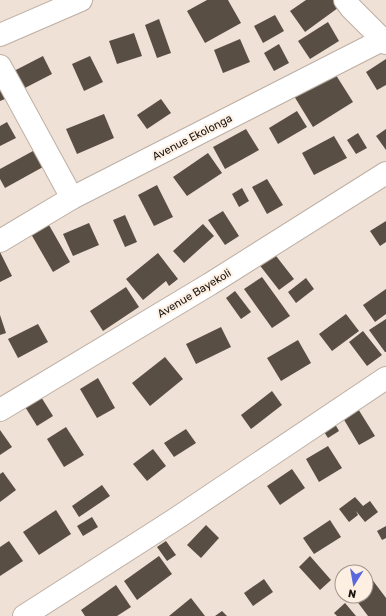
<svg xmlns="http://www.w3.org/2000/svg" width="386" height="616" viewBox="0 0 386 616" font-family="Rubik,sans-serif">
<rect width="100%" height="100%" fill="#efe1d5"/>
<g fill="#594e44">
<path d="M207,0H228L241,23L205,43L187,11Z"/>
<path d="M306,0H338L342,5L305,32L290,11Z"/>
<path d="M275,15L284,31L263,43L254,26Z"/>
<path d="M159,19L171,53L157,58L145,25Z"/>
<path d="M328,22L339,41L310,59L298,41Z"/>
<path d="M134,33L142,56L117,64L109,41Z"/>
<path d="M240,39L250,62L223,73L214,50Z"/>
<path d="M279,44L289,63L274,71L264,53Z"/>
<path d="M43,56L52,74L21,90L12,72Z"/>
<path d="M90,56L103,82L84,91L72,64Z"/>
<path d="M386,59V85L377,90L366,72Z"/>
<path d="M334,72L353,102L313,127L294,96Z"/>
<path d="M0,87L5,99L0,101Z"/>
<path d="M161,99L171,113L147,129L137,115Z"/>
<path d="M297,111L307,127L278,144L269,128Z"/>
<path d="M104,114L114,138L77,154L66,129Z"/>
<path d="M7,122L16,138L0,146V126Z"/>
<path d="M246,129L259,150L225,169L213,147Z"/>
<path d="M386,129V150L376,136Z"/>
<path d="M358,133L367,148L356,154L347,140Z"/>
<path d="M334,136L347,158L314,175L302,153Z"/>
<path d="M33,151L43,167L5,188L0,179V169Z"/>
<path d="M208,153L222,173L187,196L173,177Z"/>
<path d="M267,179L283,205L267,214L252,187Z"/>
<path d="M157,185L173,217L154,226L138,195Z"/>
<path d="M242,188L249,201L239,207L232,194Z"/>
<path d="M223,211L239,236L225,245L208,220Z"/>
<path d="M125,215L137,242L125,247L113,220Z"/>
<path d="M386,221V242L380,246L370,231Z"/>
<path d="M89,223L99,245L73,256L63,234Z"/>
<path d="M203,224L214,236L184,263L173,251Z"/>
<path d="M49,225L70,262L53,272L31,234Z"/>
<path d="M0,252L12,276L0,282Z"/>
<path d="M273,252L294,279L279,290L258,263Z"/>
<path d="M158,253L178,279L169,286L166,281L143,300L126,279Z"/>
<path d="M262,277L290,316L272,328L244,289Z"/>
<path d="M306,278L314,289L296,303L288,292Z"/>
<path d="M126,287L139,307L103,331L90,311Z"/>
<path d="M386,289V314L375,322L363,305Z"/>
<path d="M235,291L251,312L241,319L226,298Z"/>
<path d="M346,314L359,331L332,351L319,334Z"/>
<path d="M0,315L6,333L0,335Z"/>
<path d="M386,319V352H385L369,330Z"/>
<path d="M38,324L48,342L18,358L8,339Z"/>
<path d="M221,327L231,347L196,364L186,344Z"/>
<path d="M363,331L382,355L367,366L349,342Z"/>
<path d="M298,340L311,363L281,381L267,358Z"/>
<path d="M165,357L183,379L150,406L132,383Z"/>
<path d="M98,378L115,408L97,418L80,389Z"/>
<path d="M272,391L282,405L251,429L241,415Z"/>
<path d="M38,392L53,416L37,426L22,402Z"/>
<path d="M355,404L375,436L359,445L340,413Z"/>
<path d="M331,417L339,431L328,438L319,424Z"/>
<path d="M66,427L84,455L64,467L47,439Z"/>
<path d="M186,429L196,443L174,457L164,443Z"/>
<path d="M0,430L12,447L0,455Z"/>
<path d="M328,446L342,468L319,482L306,459Z"/>
<path d="M153,449L166,466L147,481L133,464Z"/>
<path d="M292,469L305,488L280,505L267,486Z"/>
<path d="M3,472L16,490L0,502V474Z"/>
<path d="M102,485L110,496L79,517L72,506Z"/>
<path d="M355,497L363,506L370,501L378,512L365,522L356,511L358,515L349,522L339,509Z"/>
<path d="M56,510L71,534L39,555L23,532Z"/>
<path d="M92,517L98,527L83,536L77,526Z"/>
<path d="M330,520L341,537L314,554L303,538Z"/>
<path d="M206,525L219,538L201,558L187,545Z"/>
<path d="M386,526V538L382,540L377,531Z"/>
<path d="M9,541L23,561L0,576V547Z"/>
<path d="M166,541L176,555L167,561L157,547Z"/>
<path d="M159,556L172,574L137,600L124,581Z"/>
<path d="M310,556L331,580L320,590L299,567Z"/>
<path d="M365,570L386,598V616H368L353,596H366V572H361Z"/>
<path d="M264,579L273,592L253,606L244,593Z"/>
<path d="M116,585L131,607L117,616H85L81,610Z"/>
<path d="M191,598L205,616H169Z"/>
<path d="M345,603L356,616H337L334,613Z"/>
<path d="M222,611L227,616H215Z"/>
</g>
<g fill="none" stroke-linecap="round" stroke-linejoin="round">
<g stroke="#bdafa4" stroke-width="24">
<g id="street">
<path d="M345,0L351,8L386,43"/>
<path d="M0,35L81,0"/>
<path d="M0,66L72,198"/>
<path d="M0,241L72,198L386,38"/>
<path d="M0,410L210,284L386,173"/>
<path d="M24,616L174,520L386,378"/>
</g>
</g>
<use href="#street" stroke="#fff" stroke-width="22"/>
</g>
<g text-anchor="middle" stroke-width="4" stroke-linejoin="round" paint-order="stroke">
<g font-size="11" fill="#191410" stroke="#fdefe2">
<text transform="translate(192 137) rotate(-27)" y="4">Avenue Ekolonga</text>
<text transform="translate(194 293) rotate(-31)" y="4">Avenue Bayekoli</text>
</g>
</g>
<g transform="translate(354 584) rotate(191)"><circle r="19" fill="#fdefe2" stroke="#a2978e"/>
<path d="M0-3L7 15L0 10L-7 15Z" fill="#5966dd"/>
<text y="-6" font-size="11" font-weight="bold" text-anchor="middle" fill="#191410">N</text>
</g>
</svg>
